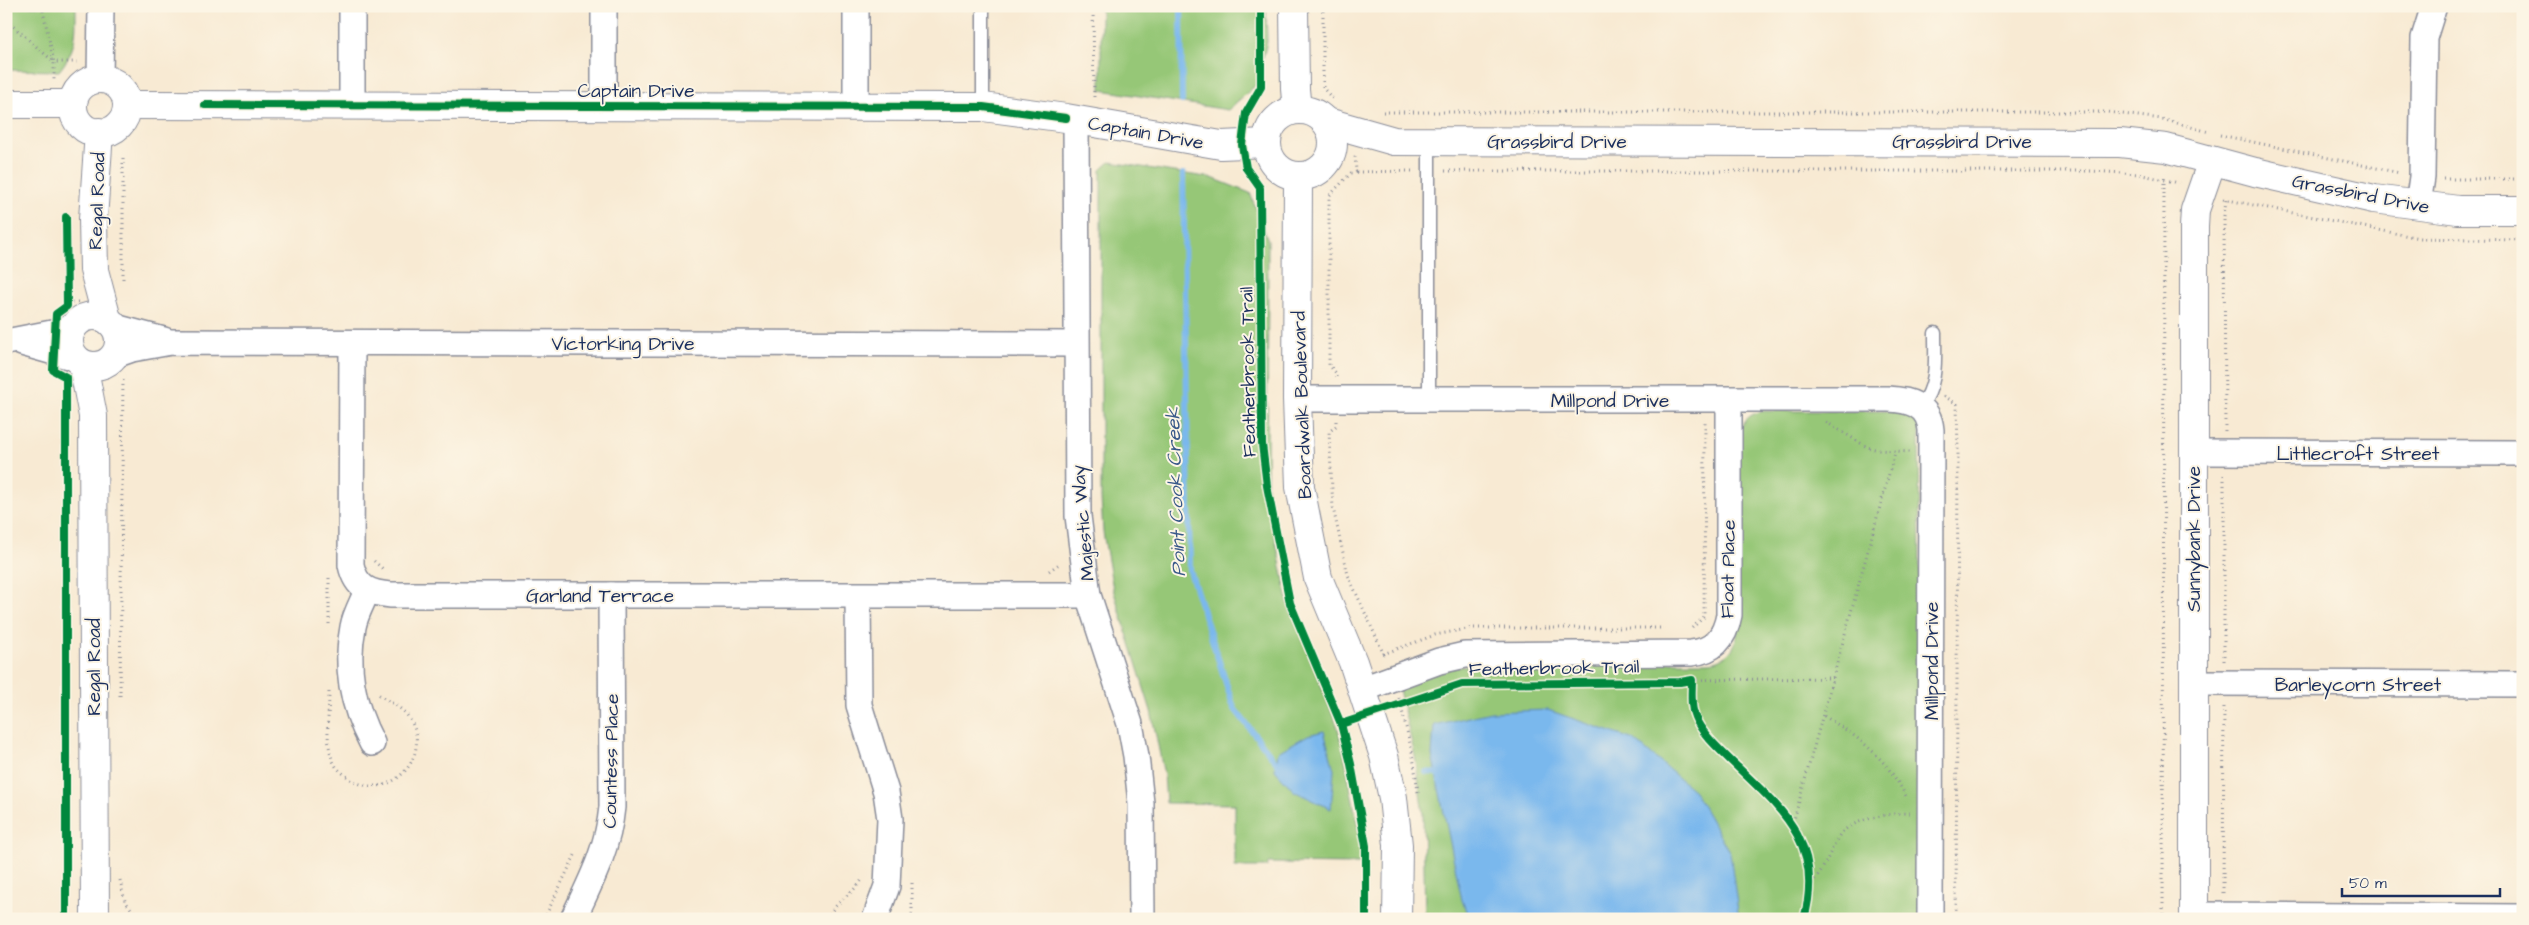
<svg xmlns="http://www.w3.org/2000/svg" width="2529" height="925" viewBox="0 0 2529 925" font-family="'Architects Daughter',sans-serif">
<rect width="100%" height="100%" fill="#fcf5e5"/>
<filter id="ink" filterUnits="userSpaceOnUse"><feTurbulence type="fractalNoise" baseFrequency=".02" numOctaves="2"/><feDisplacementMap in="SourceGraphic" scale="10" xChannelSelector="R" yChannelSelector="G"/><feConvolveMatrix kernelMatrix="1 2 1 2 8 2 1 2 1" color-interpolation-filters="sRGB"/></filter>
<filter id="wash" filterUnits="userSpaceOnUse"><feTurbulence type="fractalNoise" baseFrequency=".0096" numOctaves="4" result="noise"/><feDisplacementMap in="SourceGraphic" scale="20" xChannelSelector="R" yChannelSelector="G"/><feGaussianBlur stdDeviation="1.12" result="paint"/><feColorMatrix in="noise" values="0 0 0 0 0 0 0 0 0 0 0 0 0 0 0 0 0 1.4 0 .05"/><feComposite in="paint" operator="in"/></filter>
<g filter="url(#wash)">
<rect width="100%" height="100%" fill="#f8ead3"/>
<g fill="#96c777" stroke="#587b6a">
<path d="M6,6H76C76,34 77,49 59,71L6,70Z"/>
<path d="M1101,6H1266L1267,42L1256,85L1228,110L1101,90Z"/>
<path d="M1110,162L1212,178L1250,193L1268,240L1267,497L1289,606L1337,725L1343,748L1360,839L1362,864L1268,863L1267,867H1235V804L1166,803L1164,775L1151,711L1113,589L1103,532L1101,498V170Z"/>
<path d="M1764,411H1887L1908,415L1919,427L1922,919H1425L1423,814L1415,756L1398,686L1442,670L1487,662H1708C1724,661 1735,651 1737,635L1738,439C1741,423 1747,414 1764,411Z"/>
</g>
<g fill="#7ab8ed" stroke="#4a74a6">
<path d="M1548,710L1634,740L1694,791L1730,853L1739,919H1469L1462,900L1432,755L1434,725L1491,712Z"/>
<path d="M1324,731L1334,770L1331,809L1294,791L1275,770L1278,752L1308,735Z"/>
</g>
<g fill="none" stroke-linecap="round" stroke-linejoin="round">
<g stroke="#7ab8ed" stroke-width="6">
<path d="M1181,6L1182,101"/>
<path d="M1183,174L1190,571L1234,708L1279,766H1282"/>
<path d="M1426,772L1436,773L1441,778"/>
</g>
</g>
</g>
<g filter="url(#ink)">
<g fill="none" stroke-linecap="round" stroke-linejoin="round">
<g stroke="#8a8c98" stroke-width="15">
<g id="service">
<path d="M983,107V6"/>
<path d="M1429,141V400"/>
<path d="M1921,406C1938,385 1935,360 1935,333"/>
</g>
</g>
<g stroke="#8a8c98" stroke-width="28">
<g id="minor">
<path d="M100,79L101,6"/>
<path d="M352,105V6"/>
<path d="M604,106V6"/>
<path d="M856,107V6"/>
<path d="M1076,120L1078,516L1088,595L1130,724L1136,756L1141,803L1142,919"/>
<path d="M2418,205L2422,177L2424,38L2434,6"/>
<path d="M115,327L164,340"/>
<path d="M6,342L57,332L72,327"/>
<path d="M22,343L75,358"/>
<path d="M352,343L351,565C356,588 369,593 391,595H1088"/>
<path d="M115,355L132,349L171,342L1075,344"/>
<path d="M1297,399H1888C1910,400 1929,405 1931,430L1930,919"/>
<path d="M2193,452L2523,453"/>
<path d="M367,591C362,603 355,615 353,627C345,667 353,707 372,743"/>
<path d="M858,597L859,705L886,792L890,819L887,886L875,919"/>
<path d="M2193,683L2523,684"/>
<path d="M1363,689L1439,661L1465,655L1691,653C1714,651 1725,637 1729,615V400"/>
<path d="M2194,915L2523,917"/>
<path d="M573,919C591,881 608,849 612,807L611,595"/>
</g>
</g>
<g stroke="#8a8c98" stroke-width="30">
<g id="tertiary">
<path d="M1294,6L1295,89L1297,110"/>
<circle cx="100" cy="106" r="27"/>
<path d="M6,104H73"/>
<path d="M127,105L983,107L1066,118L1221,145L1267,143"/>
<circle cx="1300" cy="143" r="33"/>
<path d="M1327,122L1394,141L2120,143L2166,148L2255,172L2374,199L2458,210H2523"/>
<path d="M99,132L93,219L94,270L107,319"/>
<path d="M1298,177L1297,399L1300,487L1318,578L1353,662L1384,756L1393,798L1398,845L1397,919"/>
<circle cx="94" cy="341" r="25"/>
<path d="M83,364L93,416L95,919"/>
<path d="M2194,919V227L2195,210L2212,161"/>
</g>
</g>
<g stroke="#8a8c98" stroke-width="3" stroke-dasharray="1 4" stroke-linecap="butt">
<path d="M42,6L54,62H77"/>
<path d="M1093,6L1094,98"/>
<path d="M1323,6V88L1333,99"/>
<path d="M6,20L54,62V81"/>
<path d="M1383,112H2107L2162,119L2209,132"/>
<path d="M2220,135L2400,173"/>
<path d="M123,158V282"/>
<path d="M1445,171H2092L2138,174L2179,183"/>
<path d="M1356,172L1413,171"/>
<path d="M2443,179H2523"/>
<path d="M2223,199L2419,238L2523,240"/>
<path d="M66,217L67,307"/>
<path d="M67,302H79"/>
<path d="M1336,377V373L1329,365V196L1351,173L1356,172L1355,155"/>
<path d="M1944,396L1957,404L1958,452L1956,919"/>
<path d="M1336,421V426L1329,432L1333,508L1348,575L1385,657"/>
<path d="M1826,422L1867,447L1879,450L1910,452"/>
<path d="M2225,431L2224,216L2226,200"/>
<path d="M374,561L384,570"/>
<path d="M1049,571L1059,564"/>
<path d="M329,624V575"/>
<path d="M1692,628L1704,617L1705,422"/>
<path d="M1383,654L1435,635L1472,628H1664"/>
<path d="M2224,661V474"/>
<path d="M1692,675V680L1833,678"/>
<path d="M329,692C329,713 324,746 335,765C338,770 344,774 349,778C390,807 438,752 406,714C398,705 387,701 378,694"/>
<path d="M120,696L123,378"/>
<path d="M1399,698L1413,756L1418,792"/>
<path d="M1824,716C1862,739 1886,758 1907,798"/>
<path d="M1341,724L1351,764L1366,846V919"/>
<path d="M1792,827L1895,452"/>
<path d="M120,880L125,901L139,919"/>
<path d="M1811,883C1825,870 1829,852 1839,836C1850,819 1890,813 1909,813"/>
<path d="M2223,893L2224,704"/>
<path d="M59,919L66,909"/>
<path d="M66,919V414"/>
<path d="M544,919L576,853"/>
<path d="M828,919C834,901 854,894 863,878"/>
<path d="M912,919V880"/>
<path d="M2163,919L2164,178"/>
</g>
<use href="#service" stroke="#fff" stroke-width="12"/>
<use href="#minor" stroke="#fff" stroke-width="25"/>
<use href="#tertiary" stroke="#fff" stroke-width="28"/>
<g stroke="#fcf5e5" stroke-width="11">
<g id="cycleway">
<path d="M1261,6V87L1246,113L1242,145L1246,168L1260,188L1262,444L1267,486L1290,603L1341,724L1462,684L1680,682L1692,680C1692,692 1690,706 1695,717C1701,732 1715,745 1726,756C1776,805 1826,839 1804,919"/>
<path d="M205,105L983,107L1066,118"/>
<path d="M1341,724L1351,764L1366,846V919"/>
<path d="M66,919V377L53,370L56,314L67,306L66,217"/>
</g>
</g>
<use href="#cycleway" stroke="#00873e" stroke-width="8"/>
</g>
</g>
<g text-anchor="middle" stroke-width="4" stroke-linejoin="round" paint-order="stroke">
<g font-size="19" fill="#1b2f5e" stroke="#fcf5e5">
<text x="636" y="97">Captain Drive</text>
<text transform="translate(1146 132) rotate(10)" y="7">Captain Drive</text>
<text x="1557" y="148">Grassbird Drive</text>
<text x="1962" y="148">Grassbird Drive</text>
<text transform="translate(2361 193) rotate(11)" y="7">Grassbird Drive</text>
<text transform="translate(96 201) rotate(-88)" y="7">Regal Road</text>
<text x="623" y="350">Victorking Drive</text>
<text transform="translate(1247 372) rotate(-91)" y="7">Featherbrook Trail</text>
<text x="1610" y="407">Millpond Drive</text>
<text transform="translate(1301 405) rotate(-92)" y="7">Boardwalk Boulevard</text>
<text x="2358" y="460">Littlecroft Street</text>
<text transform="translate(1082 523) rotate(-95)" y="7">Majestic Way</text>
<text transform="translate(2193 539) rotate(-90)" y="7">Sunnybank Drive</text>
<text transform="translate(1727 569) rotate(-89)" y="7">Float Place</text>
<text x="600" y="602">Garland Terrace</text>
<text transform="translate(1931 661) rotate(-90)" y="7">Millpond Drive</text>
<text transform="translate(93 667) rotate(-90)" y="7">Regal Road</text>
<text transform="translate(1554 667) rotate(-1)" y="7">Featherbrook Trail</text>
<text x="2358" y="691">Barleycorn Street</text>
<text transform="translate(610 761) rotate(-89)" y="7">Countess Place</text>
</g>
<g font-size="20" font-style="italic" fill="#385889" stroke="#fcf5e5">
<text transform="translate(1175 492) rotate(-92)" y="7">Point Cook Creek</text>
</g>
</g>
<rect width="2529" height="925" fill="none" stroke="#fcf5e5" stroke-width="25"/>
<path d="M2342 888v8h158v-8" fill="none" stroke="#1b2f5e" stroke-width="2.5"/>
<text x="2349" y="888" font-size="15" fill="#1b2f5e" stroke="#fcf5e5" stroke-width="4" paint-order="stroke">50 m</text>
</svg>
